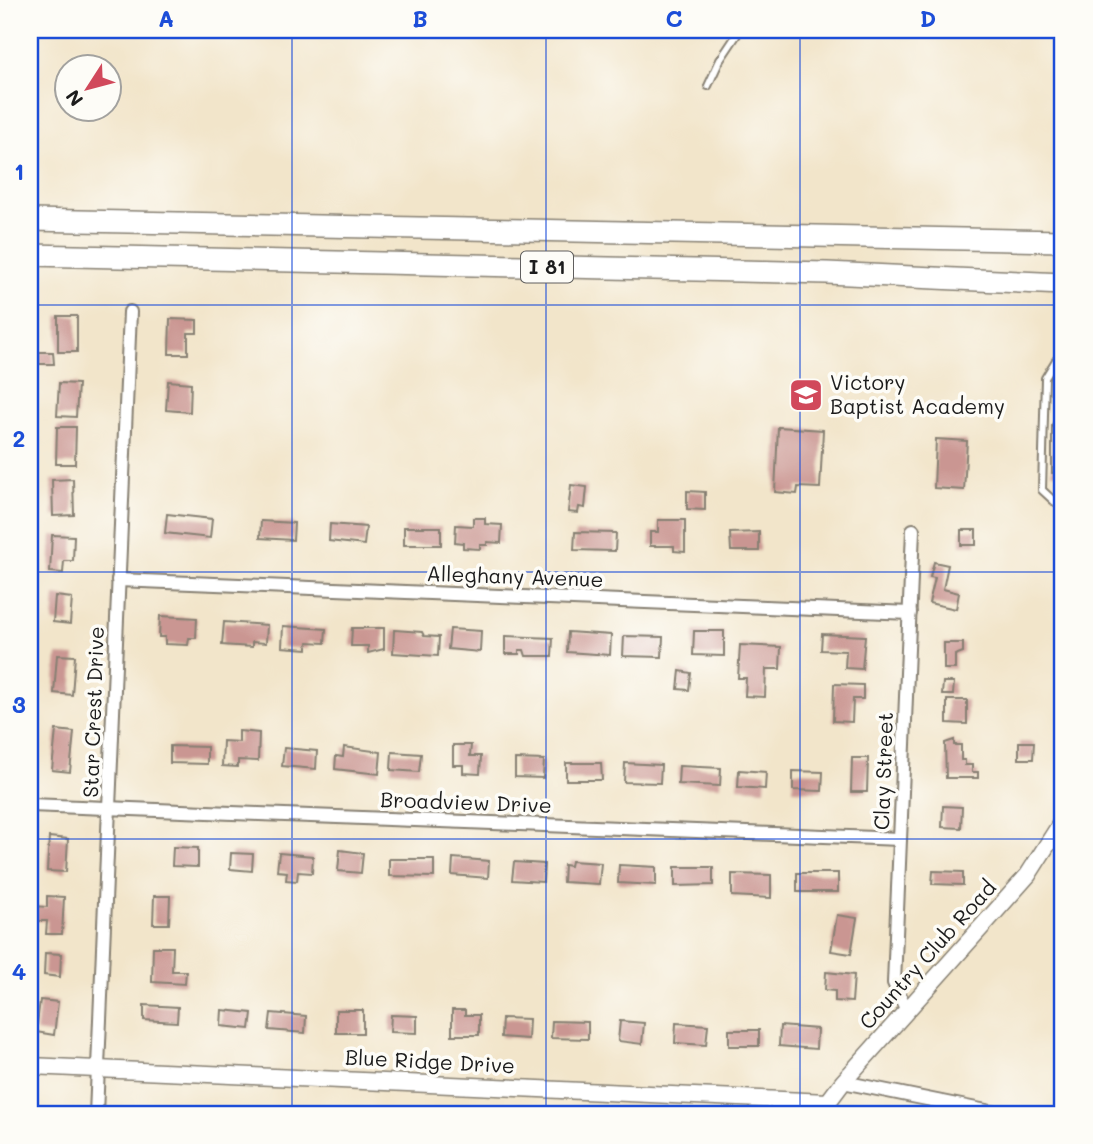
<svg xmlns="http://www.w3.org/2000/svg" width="1093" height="1144" viewBox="0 0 1093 1144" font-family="Mali,sans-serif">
<rect width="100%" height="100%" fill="#fdfcf7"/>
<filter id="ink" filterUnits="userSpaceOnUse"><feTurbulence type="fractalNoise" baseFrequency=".0143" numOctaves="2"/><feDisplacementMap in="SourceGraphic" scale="14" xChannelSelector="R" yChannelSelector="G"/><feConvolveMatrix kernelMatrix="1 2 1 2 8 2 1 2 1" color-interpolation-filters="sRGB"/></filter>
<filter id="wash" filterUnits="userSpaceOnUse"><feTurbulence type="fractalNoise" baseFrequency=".00686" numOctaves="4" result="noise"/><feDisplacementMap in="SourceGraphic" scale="28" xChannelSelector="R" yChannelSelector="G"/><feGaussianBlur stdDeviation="1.57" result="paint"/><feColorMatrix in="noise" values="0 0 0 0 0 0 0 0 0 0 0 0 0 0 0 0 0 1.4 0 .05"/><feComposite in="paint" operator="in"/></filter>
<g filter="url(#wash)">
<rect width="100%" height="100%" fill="#f2e5ca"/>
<g id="blocks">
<g fill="#ca9692">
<rect x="58" y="316" width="19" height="36"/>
<path d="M170,319L197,320V333H188V354H169Z"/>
<path d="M39,352H53L54,364H39Z"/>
<path d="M168,381L191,383L190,412L166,410Z"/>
<path d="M59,383L78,384L76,417L57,416Z"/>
<path d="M1063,399V473H1052V425Z"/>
<path d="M57,427H76L75,464H56Z"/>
<path d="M778,427L823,430L820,488L798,487L797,494L775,492Z"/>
<path d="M936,439L967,441L964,490L934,488Z"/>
<path d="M73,479L74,515L53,516L52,480Z"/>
<path d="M571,485L587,487L585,508L579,507L578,513L568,512Z"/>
<path d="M687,491L705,492V510L687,509Z"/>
<path d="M167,514L212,519L210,538L165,533Z"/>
<path d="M473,518H485V524L502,525L501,543L487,542V545H480V549L463,548V543L455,542L456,525L473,526Z"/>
<path d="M658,520H685V552L674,551V546H650V532H658Z"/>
<path d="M261,521L294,523L293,540L260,538Z"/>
<path d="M330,524L366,527L364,545L329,541Z"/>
<rect x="404" y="527" width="37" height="18"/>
<rect x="961" y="530" width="15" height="15"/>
<path d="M575,532L616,533L615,551L574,550Z"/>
<path d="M759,532V551H731L730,533Z"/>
<path d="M52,535L74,536L73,561H64L63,573L50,572Z"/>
<path d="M934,562L948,565L943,589L959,593L956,609L929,603L935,578L930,577Z"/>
<path d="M55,596L72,598L70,624L53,622Z"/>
<path d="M160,616L197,618L196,638H189L188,645L165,644V637H159Z"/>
<path d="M224,622L267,625L266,643L252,642V647L222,645Z"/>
<path d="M283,626L326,629L325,643L308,642L307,649L282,647Z"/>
<path d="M352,628H384V649L368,653V646H351Z"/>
<path d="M450,629L481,631L480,652L448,649Z"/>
<path d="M394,630L422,632L424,636L439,637L438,656L393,653Z"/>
<path d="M694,631H724V656L693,655Z"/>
<path d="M568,632L611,635L610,655L567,652Z"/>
<path d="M822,634L865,636L862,669L845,668L846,651L821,650Z"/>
<path d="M505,636L553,638L552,656H526L524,650H519V654H505Z"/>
<path d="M624,636L663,637L662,657L623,656Z"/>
<path d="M944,643H963V652L955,655V669H944Z"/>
<path d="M740,645L781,647L780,669H766L765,697L745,696L746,678H738Z"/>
<path d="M57,655L75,656L72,695L54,693Z"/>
<path d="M680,671L691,673L689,690L678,689Z"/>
<path d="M943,682H954L953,695H942Z"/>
<path d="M834,684L863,685V699H853L852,722L833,721Z"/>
<path d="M947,700H967V724L947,723Z"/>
<path d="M56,730L74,732L70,772L52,770Z"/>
<path d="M239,731L259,733L258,761L238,760V767L222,766L223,741L239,742Z"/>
<path d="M954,740V745H961V760H965V765H972V772H978V778H946L945,743Z"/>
<path d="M1019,742H1034L1033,759H1019Z"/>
<path d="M453,745H471L470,756H481L480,774L463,773V765H453Z"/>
<path d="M170,746L207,747V764L170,763Z"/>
<path d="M344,747L381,752L379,774L335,769L336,756L343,757Z"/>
<path d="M284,748L317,751L316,769L282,766Z"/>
<path d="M392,752L421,754L419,772L391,770Z"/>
<path d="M852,758H868L867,792H851Z"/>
<path d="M515,759L544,760L543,778L515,777Z"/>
<path d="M566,763H601L602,780H566Z"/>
<path d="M625,763L661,765L660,783L624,782Z"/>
<path d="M679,766L721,768L720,786L678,784Z"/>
<path d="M739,770L766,772L765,789L738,787Z"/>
<path d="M793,771L823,772L822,791L793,790Z"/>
<path d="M943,806L962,807L961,828L942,827Z"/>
<path d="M49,837L68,839L66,872L47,871Z"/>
<path d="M173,847L198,848V867L172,866Z"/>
<path d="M340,850L363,853L361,873L338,871Z"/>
<path d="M231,853L253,854L252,871L230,869Z"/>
<path d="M279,853L313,856L312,873L298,872L297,881L286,880L287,872L277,871Z"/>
<path d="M453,858L489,861L488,878L452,875Z"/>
<path d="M389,859H434V877L389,876Z"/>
<path d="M571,861L601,863L599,884L563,882L564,865L570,866Z"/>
<path d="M514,862L544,864L543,882L512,880Z"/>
<path d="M619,865L656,867V885L618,883Z"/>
<path d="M675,867H713V885L675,886Z"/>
<path d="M933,871L963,872V885L932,884Z"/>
<rect x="797" y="873" width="41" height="19"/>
<path d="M732,874L771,875V898L732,896Z"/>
<path d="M47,896L64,897L62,934H46L47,921H33V906L47,907Z"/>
<path d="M154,896H170L169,924H153Z"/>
<path d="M837,915L857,918L851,954L831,951Z"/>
<path d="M153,947H173L172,971H186L185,984L152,982Z"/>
<path d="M45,953L61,954L60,977L44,975Z"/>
<path d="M826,972L854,975L852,1002L835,1001V991L825,990Z"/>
<path d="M40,1000L58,1002L54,1035L36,1032Z"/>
<path d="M144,1005L178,1007L177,1022L144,1020Z"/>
<path d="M222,1010L252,1013L250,1029L221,1026Z"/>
<rect x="336" y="1010" width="27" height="23"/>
<path d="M452,1010H465V1015H479V1035H452Z"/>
<path d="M271,1013L306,1016L305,1033L269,1030Z"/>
<path d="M391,1015L417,1016V1033L390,1032Z"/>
<path d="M502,1018L529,1019L528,1039L501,1037Z"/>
<path d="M552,1021L588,1022V1039L551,1038Z"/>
<path d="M620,1021L644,1023L642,1044L618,1041Z"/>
<path d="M676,1023L708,1025L706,1045L675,1043Z"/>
<path d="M780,1026L817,1029L816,1049L779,1046Z"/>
<rect x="729" y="1030" width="30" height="16"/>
</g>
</g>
</g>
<g filter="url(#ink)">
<use href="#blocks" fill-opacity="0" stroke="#878073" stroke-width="2"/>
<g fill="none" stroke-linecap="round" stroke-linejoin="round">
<g stroke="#878073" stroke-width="10">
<g id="lane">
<path d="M708,86L720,60L740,30"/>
<path d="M1063,357L1056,360L1045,378L1042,490L1055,502H1063"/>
</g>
</g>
<g stroke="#878073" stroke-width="16">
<g id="street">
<path d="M118,580L910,613"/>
<path d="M30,805L900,839"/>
<path d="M907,1011L894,983L913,530"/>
<path d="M843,1082L1001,1114"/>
<path d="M96,1114L130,312"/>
</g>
</g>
<g stroke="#878073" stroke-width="19">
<g id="secondary">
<path d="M30,1066L828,1102"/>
<path d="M819,1114L843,1082L1028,875L1063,820"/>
</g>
</g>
<g stroke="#878073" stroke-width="24">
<g id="highway">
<path d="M30,220L1063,241"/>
<path d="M30,255L827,273L1063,284"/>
</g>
</g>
<use href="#lane" stroke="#fff" stroke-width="6"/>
<use href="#street" stroke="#fff" stroke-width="12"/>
<use href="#secondary" stroke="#fff" stroke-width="16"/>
<use href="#highway" stroke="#fff" stroke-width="21"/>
</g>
</g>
<path fill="none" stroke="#1d4ed8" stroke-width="2" stroke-opacity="0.55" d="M292,30V1114M546,30V1114M800,30V1114M30,305H1063M30,572H1063M30,839H1063"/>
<defs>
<g id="school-square" transform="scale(1.75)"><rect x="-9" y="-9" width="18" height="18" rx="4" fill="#d1495b" stroke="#fdfcf7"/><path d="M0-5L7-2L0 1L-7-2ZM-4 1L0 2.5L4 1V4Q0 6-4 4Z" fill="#fff"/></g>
</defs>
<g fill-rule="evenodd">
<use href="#school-square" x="806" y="395"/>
</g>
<g text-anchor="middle" stroke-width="7" stroke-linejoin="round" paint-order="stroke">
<rect fill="#fdfcf7" stroke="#605f5e" stroke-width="2" x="521" y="251.5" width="52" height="31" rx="5"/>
<g font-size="19" font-weight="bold" fill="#1c1c1c">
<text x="547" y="274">I 81</text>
</g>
<g font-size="21" fill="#1c1c1c" stroke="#fdfcf7" text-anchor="start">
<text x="830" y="390">Victory<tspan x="830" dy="24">Baptist Academy</tspan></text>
</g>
<g font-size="21" fill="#1c1c1c" stroke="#fdfcf7">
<text transform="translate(515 577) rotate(2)" y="7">Alleghany Avenue</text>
<text transform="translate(94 712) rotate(-88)" y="7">Star Crest Drive</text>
<text transform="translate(884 771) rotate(-88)" y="7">Clay Street</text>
<text transform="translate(466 803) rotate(2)" y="7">Broadview Drive</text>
<text transform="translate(928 955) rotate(-48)" y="7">Country Club Road</text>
<text transform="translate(430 1062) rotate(3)" y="7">Blue Ridge Drive</text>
</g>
</g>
<rect width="1093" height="1144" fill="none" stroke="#fdfcf7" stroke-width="77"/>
<g transform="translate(88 88) rotate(234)"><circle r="33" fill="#fdfcf7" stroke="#a3a29f" stroke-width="2"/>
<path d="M0-5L12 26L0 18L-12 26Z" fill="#d1495b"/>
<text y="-10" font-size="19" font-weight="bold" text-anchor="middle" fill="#1c1c1c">N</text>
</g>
<rect x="38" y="38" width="1016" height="1068" fill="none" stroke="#1d4ed8" stroke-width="2.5"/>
<g font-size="23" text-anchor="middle" font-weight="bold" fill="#1d4ed8">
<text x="166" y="27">A</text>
<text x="420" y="27">B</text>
<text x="674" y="27">C</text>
<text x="928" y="27">D</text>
<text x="19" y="180">1</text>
<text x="19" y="447">2</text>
<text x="19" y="713">3</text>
<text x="19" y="980">4</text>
</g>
</svg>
